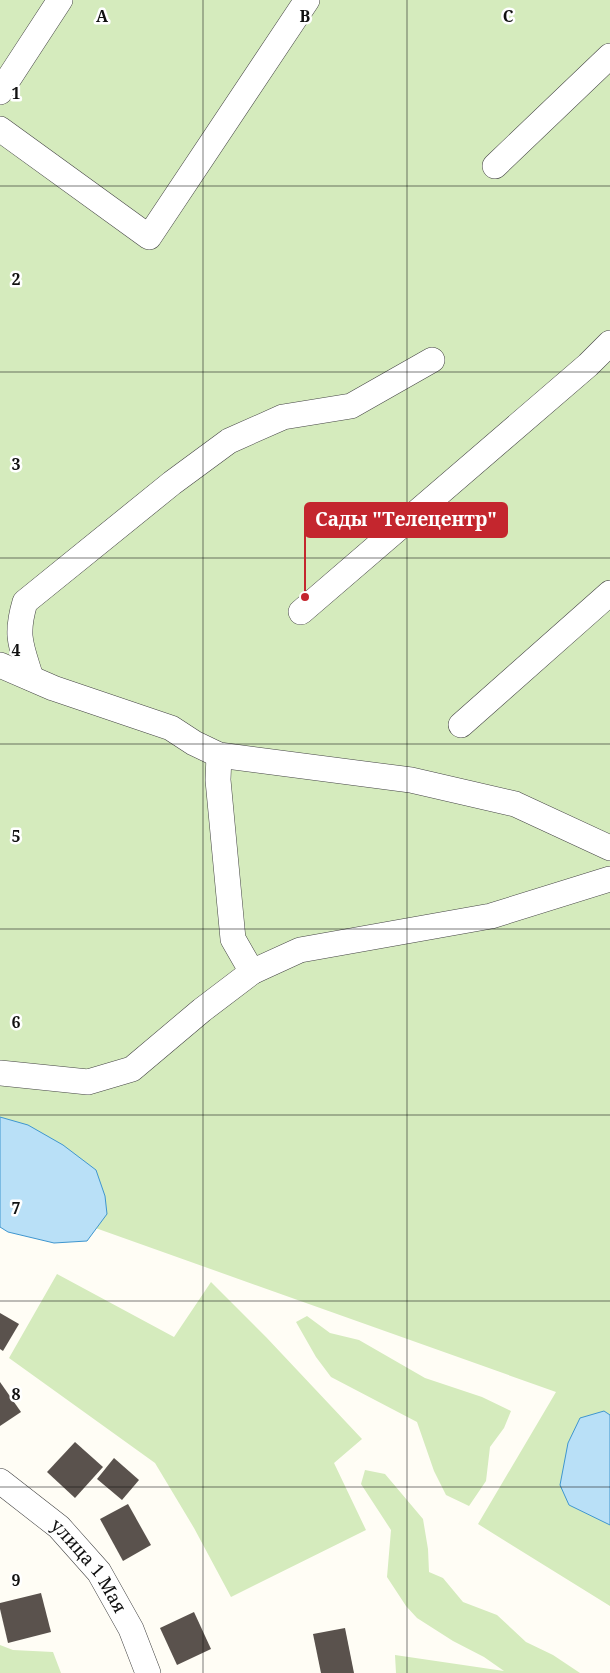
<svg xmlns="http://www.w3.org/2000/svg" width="610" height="1673" viewBox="0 0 610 1673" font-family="'Noto Serif',serif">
<rect width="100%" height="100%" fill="#fffdf5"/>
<g fill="#d5ebbd">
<path d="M0,0H610V1606L478,1524L556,1392L0,1194Z"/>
<path d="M57,1274L174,1337L211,1282L266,1337L362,1439L334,1463L366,1530L231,1597L194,1528L155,1463L9,1358Z"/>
<path d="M307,1316L330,1333L359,1340L425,1378L482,1397L511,1411L504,1428L490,1447L486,1481L469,1506L446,1495L434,1471L417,1422L331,1377L316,1357L296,1322Z"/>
<path d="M365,1470L385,1474L423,1519L428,1549L429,1572L443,1578L463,1602L497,1615L526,1642L553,1655L580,1673H396L395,1655L504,1671L484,1657L453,1641L417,1618L406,1606L387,1577L391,1530L361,1484Z"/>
<path d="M0,1645L13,1650L53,1652L61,1673H0Z"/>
</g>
<g fill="#b9e0f7" stroke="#3f96cf">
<path d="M0,1117L28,1125L63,1145L96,1170L105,1196L107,1214L87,1241L54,1243L8,1232L0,1227Z"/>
<path d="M604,1411L610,1415V1525L569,1505L560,1485L568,1443L580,1418Z"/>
</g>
<g fill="#5a524d">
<path d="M0,1313L19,1324L3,1351L0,1349Z"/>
<path d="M0,1382L21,1412L0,1426Z"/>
<path d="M75,1442L103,1467L75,1498L47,1472Z"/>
<path d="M114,1458L139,1480L122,1500L97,1479Z"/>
<path d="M128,1504L151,1545L123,1561L100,1519Z"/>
<path d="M41,1593L51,1632L8,1643L0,1609V1603Z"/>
<path d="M194,1612L211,1649L177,1665L160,1628Z"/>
<path d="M345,1628L354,1673H321L313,1634Z"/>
</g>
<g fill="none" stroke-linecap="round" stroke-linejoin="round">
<g stroke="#444" stroke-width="26">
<g id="minor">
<path d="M0,92L60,0"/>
<path d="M0,129L149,237L307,0"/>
<path d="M495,166L610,56"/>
<path d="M301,612L588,365L610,343"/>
<path d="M0,665L53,688L171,728L194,743L219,755L411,780L515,804L610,848"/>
<path d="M31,678C21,645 15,636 25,602L172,483L229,441L283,417L351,406L432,360"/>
<path d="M461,725L610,593"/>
<path d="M219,755L218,780L233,939L252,972"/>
<path d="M0,1073L88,1082L132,1069L202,1010L252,972L300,950L491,916L610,879"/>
<path id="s1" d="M0,1481L59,1527L99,1572L131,1629L148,1673"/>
</g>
</g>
<use href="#minor" stroke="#fff" stroke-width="25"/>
</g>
<path fill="none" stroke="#111" stroke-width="1" stroke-opacity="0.55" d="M203,0V1673M407,0V1673M0,186H610M0,372H610M0,558H610M0,744H610M0,929H610M0,1115H610M0,1301H610M0,1487H610"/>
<g text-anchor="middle" stroke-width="5" stroke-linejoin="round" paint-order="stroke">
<g font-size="18" fill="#111" stroke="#fff">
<text dy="6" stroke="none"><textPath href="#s1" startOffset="124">улица 1 Мая</textPath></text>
</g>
</g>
<g font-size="16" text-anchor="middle" font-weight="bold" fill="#111" stroke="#fff" stroke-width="5" stroke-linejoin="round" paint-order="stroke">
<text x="102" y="22">A</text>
<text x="305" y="22">B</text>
<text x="508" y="22">C</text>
<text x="16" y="99">1</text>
<text x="16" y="285">2</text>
<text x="16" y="470">3</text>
<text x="16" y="656">4</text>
<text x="16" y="842">5</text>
<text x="16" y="1028">6</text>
<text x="16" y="1214">7</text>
<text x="16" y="1400">8</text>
<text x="16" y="1586">9</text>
</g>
<path fill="none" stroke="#c4262e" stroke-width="2" d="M305 597L305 520"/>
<circle fill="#c4262e" stroke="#fff" stroke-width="2" cx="305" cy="597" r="5"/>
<rect fill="#c4262e" stroke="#c4262e" stroke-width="2" x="305" y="503" width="202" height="34" rx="5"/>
<g font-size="19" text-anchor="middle" font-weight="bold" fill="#fff">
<text x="406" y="526">Сады "Телецентр"</text>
</g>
</svg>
